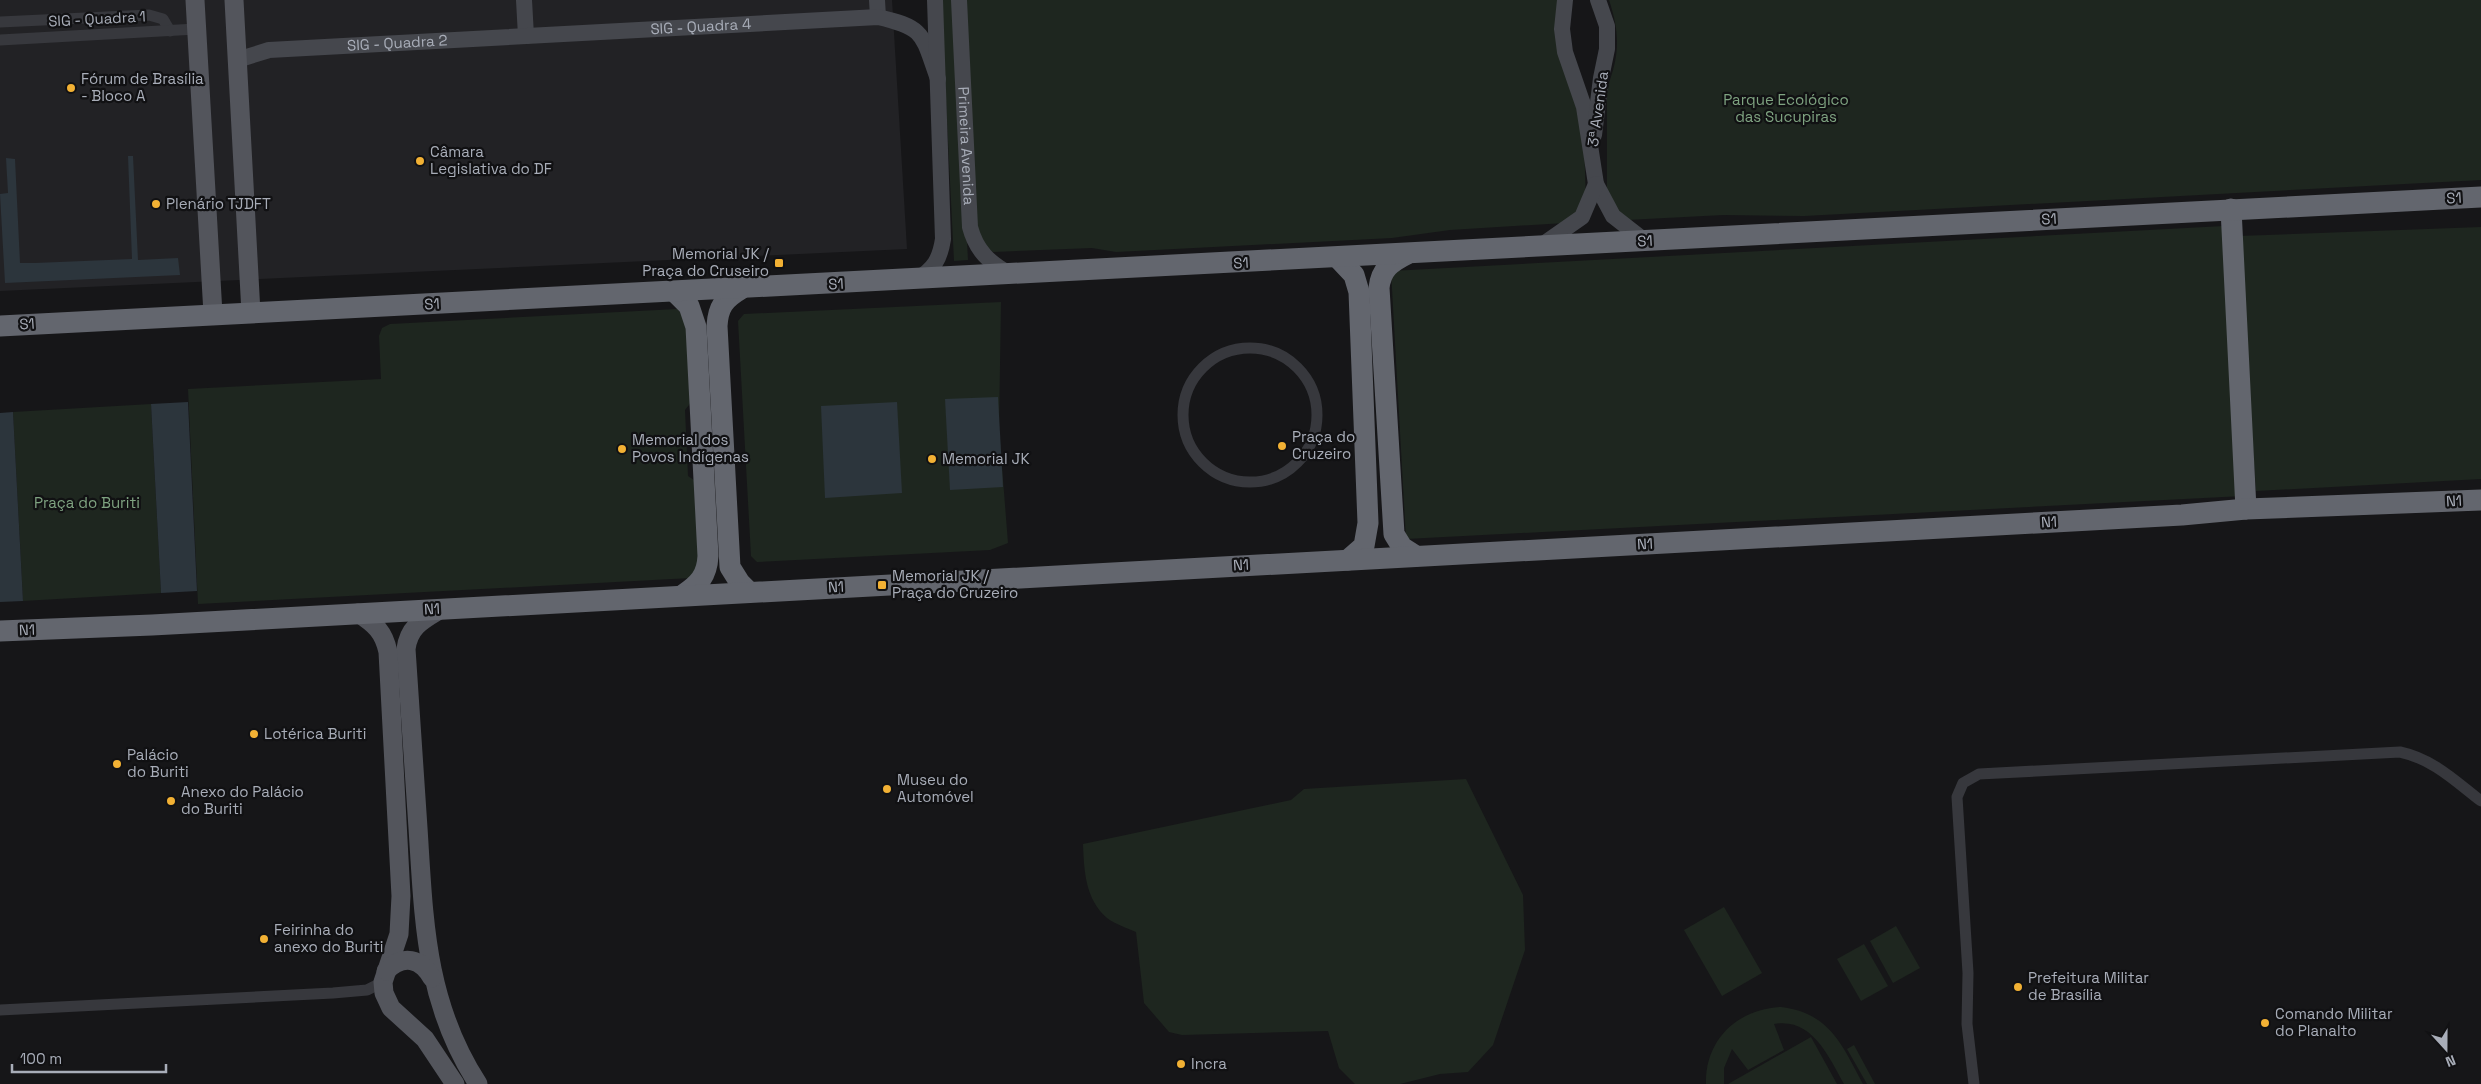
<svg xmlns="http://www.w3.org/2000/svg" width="2481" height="1084" viewBox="0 0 2481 1084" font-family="'Space Grotesk',sans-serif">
<rect width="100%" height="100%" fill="#161618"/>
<path fill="#222225" d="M0,0H892L907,249L0,291Z"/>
<g fill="#1e261f">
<path d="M941,0H954L968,260L954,261Z"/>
<path d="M965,0H1564L1572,87L1584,141L1586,203L1565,223L1450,230L1392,238L1116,252L1092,248L993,252L987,248L977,230Z"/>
<path d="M1609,0H2481V180L1804,216L1723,215L1627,220L1607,201V88C1620,55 1620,33 1609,0Z"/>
<path d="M2224,226L2243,496L1406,539L1391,271Z"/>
<path d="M2481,227V479L2256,491L2238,236Z"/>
<path d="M1001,302L999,429L1008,543L990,550L757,562L751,556L738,321L744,314Z"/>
<path d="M677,309L687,319L692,401L685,410L688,476L697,482L701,568L691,578L198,604L188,389L381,379L379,336L382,328L390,324Z"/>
<path d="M151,404L161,593L23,601L13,412Z"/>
<path d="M1466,779L1523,895L1525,950L1493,1045L1468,1072L1440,1074L1400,1084H1355L1339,1068L1328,1031L1182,1035L1169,1032L1144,1003L1136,932C1127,928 1115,924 1107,918C1085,899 1084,870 1083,844L1291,800L1304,789Z"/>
<path d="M1724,907L1762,973L1722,996L1684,930Z"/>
<path d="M1896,926L1920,968L1893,983L1870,941Z"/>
<path d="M1864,944L1888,986L1861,1001L1837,959Z"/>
<path d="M1781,1007C1830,1013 1842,1045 1863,1084H1844C1829,1057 1812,1017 1774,1024L1784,1050L1748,1070L1732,1049L1724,1068V1084H1706C1705,1039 1738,1009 1781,1007Z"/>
<path d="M1811,1037L1837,1084H1728Z"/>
<path d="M1854,1045L1875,1084H1867L1847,1049Z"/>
</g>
<g fill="#2c353c">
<path d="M128,156H133L138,260L178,258L180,275L5,283L0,194L8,193L6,158L15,159L20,263H35L132,259Z"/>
<path d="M998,397L1003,487L950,490L945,399Z"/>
<path d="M188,402L197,591L161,593L151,404Z"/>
<path d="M897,402L902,493L825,498L821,406Z"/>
<path d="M13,412L23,601L0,602V413Z"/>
</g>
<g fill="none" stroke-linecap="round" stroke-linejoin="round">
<g stroke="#37383d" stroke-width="11">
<path d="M0,22L149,15L163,19L170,31"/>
<path d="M0,40L196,29"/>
<circle cx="1250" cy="415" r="67"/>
<path d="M0,1010L333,993L367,990L383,982"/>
<path d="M1974,1084L1967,1024L1968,973L1957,797L1963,783L1979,774L2400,752C2433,759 2455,781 2481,801"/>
</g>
<g stroke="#45474d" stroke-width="16">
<path d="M524,0L526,36"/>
<path d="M877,0L878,17"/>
<path id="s1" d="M959,0L970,227C976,250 989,263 1010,274"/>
<path d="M1565,0L1562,29L1565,52L1584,107L1596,184L1613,216L1645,241"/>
<path id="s2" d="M237,60L269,50L878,17C926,28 922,35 938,79"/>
<path d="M1594,135L1601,78L1607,49V26L1598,0"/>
<path d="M1542,245L1582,217L1596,184"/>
<path d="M917,279C934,269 940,259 943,239L935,0"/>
</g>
<g stroke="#53555c" stroke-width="19">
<path d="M195,0L213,314"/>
<path d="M234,0L251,313"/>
<path d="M441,609C423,620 409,626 406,649C410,708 414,768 418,828C424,921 425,1002 478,1084"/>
<path d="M358,613C375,624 384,632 388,652L401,896L399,934L383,982L384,993L391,1008L425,1039L455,1084"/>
<path d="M386,971C403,954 421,958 432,978"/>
</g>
<g stroke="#63666e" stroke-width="21">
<path d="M2231,209L2246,509"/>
<path d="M1407,254C1391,262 1381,269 1379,288L1394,534L1402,547L1416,556"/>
<path d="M1338,258L1354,275L1359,292L1368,523L1364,546L1348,560"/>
<path d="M741,289C724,299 718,307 717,326L730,567L740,583L749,592"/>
<path d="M675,292L689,306L696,327L708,556C707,576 699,584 683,595"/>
<path d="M0,326L2481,197"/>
<path d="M0,631L152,625L2182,515L2246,509L2481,500"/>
</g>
</g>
<g fill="#f2b134" stroke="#111113" stroke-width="2">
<circle cx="71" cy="88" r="5"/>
<circle cx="420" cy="161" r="5"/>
<circle cx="156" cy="204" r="5"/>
<rect x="774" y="258" width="10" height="10" rx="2.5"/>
<circle cx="1282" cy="446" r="5"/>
<circle cx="622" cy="449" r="5"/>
<circle cx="932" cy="459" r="5"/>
<rect x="877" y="580" width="10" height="10" rx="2.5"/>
<circle cx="254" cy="734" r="5"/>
<circle cx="117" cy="764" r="5"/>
<circle cx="887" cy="789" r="5"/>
<circle cx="171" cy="801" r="5"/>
<circle cx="264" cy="939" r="5"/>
<circle cx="2018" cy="987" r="5"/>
<circle cx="2265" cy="1023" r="5"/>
<circle cx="1181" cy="1064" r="5"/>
</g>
<g text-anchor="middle" stroke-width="4.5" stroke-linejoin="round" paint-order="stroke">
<g font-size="15" fill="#a8adb8" stroke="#111113">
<text transform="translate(97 19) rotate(-3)" y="5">SIG - Quadra 1</text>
<text dy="5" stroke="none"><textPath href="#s2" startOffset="466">SIG - Quadra 4</textPath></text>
<text dy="5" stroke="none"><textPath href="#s2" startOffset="162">SIG - Quadra 2</textPath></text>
<text transform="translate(1598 109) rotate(-82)" y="5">3ª Avenida</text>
<text dy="5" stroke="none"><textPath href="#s1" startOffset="146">Primeira Avenida</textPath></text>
<text transform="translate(2454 198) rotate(-3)" y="5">S1</text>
<text transform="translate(2049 219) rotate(-3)" y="5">S1</text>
<text transform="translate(1645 241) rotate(-3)" y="5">S1</text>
<text transform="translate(1241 263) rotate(-3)" y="5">S1</text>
<text transform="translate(836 284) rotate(-3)" y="5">S1</text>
<text transform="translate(432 304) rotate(-3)" y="5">S1</text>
<text transform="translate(27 324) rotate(-4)" y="5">S1</text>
<text transform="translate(2454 501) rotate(-3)" y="5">N1</text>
<text transform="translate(2049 522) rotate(-3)" y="5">N1</text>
<text transform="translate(1645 544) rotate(-3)" y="5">N1</text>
<text transform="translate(1241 565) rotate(-3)" y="5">N1</text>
<text transform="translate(836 587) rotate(-3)" y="5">N1</text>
<text transform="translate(432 609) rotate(-3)" y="5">N1</text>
<text transform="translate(27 630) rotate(-2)" y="5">N1</text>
</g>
<g font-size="15" fill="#a8adb8" stroke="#111113" text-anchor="start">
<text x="81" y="84">Fórum de Brasília<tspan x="81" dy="17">- Bloco A</tspan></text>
<text x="430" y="157">Câmara<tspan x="430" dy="17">Legislativa do DF</tspan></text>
<text x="166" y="209">Plenário TJDFT</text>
<text x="769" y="259" text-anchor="end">Memorial JK /<tspan x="769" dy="17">Praça do Cruseiro</tspan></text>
<text x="1292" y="442">Praça do<tspan x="1292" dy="17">Cruzeiro</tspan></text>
<text x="632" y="445">Memorial dos<tspan x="632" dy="17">Povos Indígenas</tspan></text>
<text x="942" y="464">Memorial JK</text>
<text x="892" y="581">Memorial JK /<tspan x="892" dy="17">Praça do Cruzeiro</tspan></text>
<text x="264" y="739">Lotérica Buriti</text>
<text x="127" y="760">Palácio<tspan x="127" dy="17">do Buriti</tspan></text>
<text x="897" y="785">Museu do<tspan x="897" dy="17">Automóvel</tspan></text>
<text x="181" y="797">Anexo do Palácio<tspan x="181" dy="17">do Buriti</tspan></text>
<text x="274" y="935">Feirinha do<tspan x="274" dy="17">anexo do Buriti</tspan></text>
<text x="2028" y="983">Prefeitura Militar<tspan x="2028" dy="17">de Brasília</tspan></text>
<text x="2275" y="1019">Comando Militar<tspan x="2275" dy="17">do Planalto</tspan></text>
<text x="1191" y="1069">Incra</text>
</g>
<g font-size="15" fill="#7fa381" stroke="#111113">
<text x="1786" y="105">Parque Ecológico<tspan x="1786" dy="17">das Sucupiras</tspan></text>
<text x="87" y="508">Praça do Buriti</text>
</g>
</g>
<g transform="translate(2446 1049) rotate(159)" stroke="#111113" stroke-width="4" paint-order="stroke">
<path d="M0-4L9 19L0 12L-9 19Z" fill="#a8adb8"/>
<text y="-8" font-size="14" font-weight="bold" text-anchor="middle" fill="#a8adb8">N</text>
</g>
<path d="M12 1064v8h154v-8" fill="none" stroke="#a8adb8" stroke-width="2.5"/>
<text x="20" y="1064" font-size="15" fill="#a8adb8" stroke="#111113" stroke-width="4" paint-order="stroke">100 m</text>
</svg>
